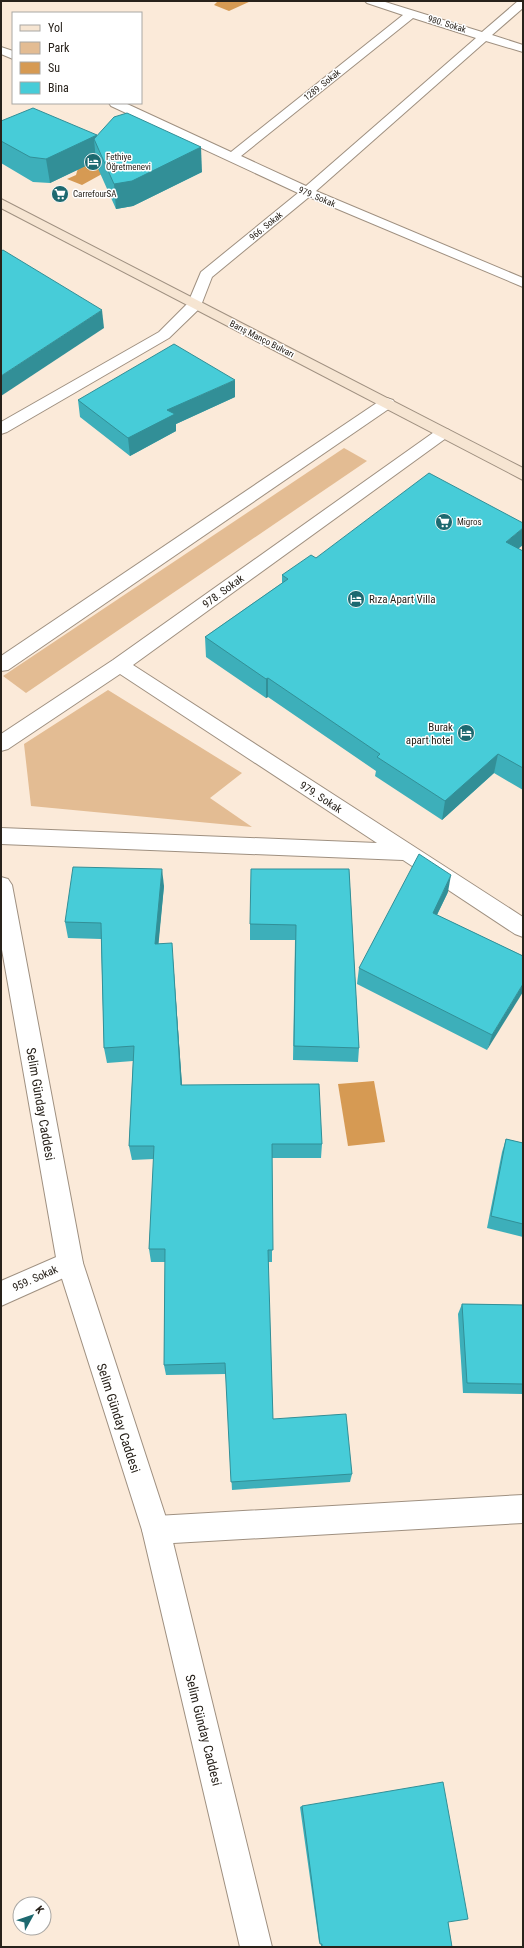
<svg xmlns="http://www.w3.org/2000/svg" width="524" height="1948" viewBox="0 0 524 1948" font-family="'Roboto Condensed',sans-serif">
<rect width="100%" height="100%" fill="#fbead9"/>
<g fill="#e3bc93">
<path d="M344,448L367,461L26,693L3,676Z"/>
<path d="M108,690L242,773L210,798L252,827L31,806L24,744Z"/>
</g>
<g fill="#d69a53">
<path d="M218,1H251L229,11L214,5Z"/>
<path d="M83,151L111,169L82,185L67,179L76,175Z"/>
<path d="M374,1081L385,1142L348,1146L338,1084Z"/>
</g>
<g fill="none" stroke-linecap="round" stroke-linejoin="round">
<g stroke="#9f9080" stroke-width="2">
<g id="minor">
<path d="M365,1H382L482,32L518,1H523V8L492,35L523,45V52L486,41L316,191L523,278V287L309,197L212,277L200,308L169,338L7,432L1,434V422L159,332L188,303L201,272L298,193L111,106L109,103H125L231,152L403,15L367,3ZM413,18L476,38L306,186L241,156Z"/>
<path d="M1,47L13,51V59L1,54Z"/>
<path d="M387,398L393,400L395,403L393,406L8,670L1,671V656L381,400Z"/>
<path d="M443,428L449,430L451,433L449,436L133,665L523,917V937L515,934L403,860L1,844V828L377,843L120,674L8,749L1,751V734L113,660L437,430Z"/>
<path d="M70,1251L79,1255L83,1263L79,1271L1,1306V1281Z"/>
<path d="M523,1495V1523L156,1544L146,1540L142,1530L146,1520L156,1516Z"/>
</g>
</g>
<g stroke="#9f9080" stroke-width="2">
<path id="tertiary" d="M1,877L8,879L12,885L83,1263L170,1530L272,1947H240L142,1530L57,1263L1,944Z"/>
</g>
<g stroke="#9f9080" stroke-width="2">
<path id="secondary" d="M1,199L523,468V480L1,208Z"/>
</g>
<use href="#minor" fill="#fff" fill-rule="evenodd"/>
<use href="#tertiary" fill="#fff" fill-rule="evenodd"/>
<use href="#secondary" fill="#f6e5d2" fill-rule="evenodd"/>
</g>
<g fill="#3dafba">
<path d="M1,121L97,136L202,172L133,206L116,209L96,164V161L50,183L33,182L1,163Z"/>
<path d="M235,397L176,424V431L130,456L80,417L78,400Z"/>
<path d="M518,549L523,551V790L494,773L442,820L375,776L376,771L268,697L266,698L206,657L205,637L282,583V575L316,558Z"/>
<path d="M349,869L359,1048L358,1062L293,1060L295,940H250V924Z"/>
<path d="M164,886L158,944L173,959L182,1085L322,1144L321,1158H272V1262H268L273,1419L352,1474L350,1482L232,1490L226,1374L166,1375L164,1365L165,1262H151L149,1249L154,1159L132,1160L129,1146L133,1061L107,1063L104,1048L101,939L68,938L65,922Z"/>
<path d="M448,892L437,915L523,956L487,1050L357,984L359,968Z"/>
<path d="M506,1139L523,1143V1237L487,1228L502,1152Z"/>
<path d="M462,1304L523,1305V1394L463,1393L458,1314Z"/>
<path d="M302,1806L448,1922L452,1947H321V1944L319,1942L300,1807Z"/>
</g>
<g fill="#328f97">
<path d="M97,135L98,148L94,139L96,161L50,183L46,159Z"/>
<path d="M201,147L202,172L133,206L116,209L114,184Z"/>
<path d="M102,310L104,328L1,396V376Z"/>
<path d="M235,380V397L176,424V431L130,456L128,438L167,410Z"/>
<path d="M523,528V545L502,562L506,542Z"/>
<path d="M268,678V697L266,698V679Z"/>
<path d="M498,754L494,773L442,820L445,801Z"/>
<path d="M162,869L164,886L157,960L155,944Z"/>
<path d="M451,875L448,892L430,929L433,913Z"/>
<path d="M172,943L173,959L183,1099L181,1085Z"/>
<path d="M523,984V992L487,1050L492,1035Z"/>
</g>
<g fill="#47ccd8" stroke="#328f97">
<path d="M33,108L97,135L46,159L30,157L1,141V121Z"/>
<path d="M127,113L201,147L132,181L114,184L94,139L114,117Z"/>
<path d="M3,250L102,310L1,376V251Z"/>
<path d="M174,344L235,380L167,410L175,414L128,438L78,400Z"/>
<path d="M429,473L523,523V528L506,542L523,551V768L498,754L445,801L377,757L380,754L268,678L266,679L205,637L288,579L282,575L311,555L316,558Z"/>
<path d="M419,854L451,875L433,913L523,956V984L492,1035L359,968Z"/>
<path d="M73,867L162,869L155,944L172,943L181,1085L319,1084L322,1144H272L273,1250H268L273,1419L346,1414L352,1474L231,1482L225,1363L164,1365L165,1249H149L154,1146H129L134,1046L104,1048L101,923L65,922Z"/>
<path d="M251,869H349L359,1048L294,1046L296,925L250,924Z"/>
<path d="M506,1139L523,1143V1224L491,1216Z"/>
<path d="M462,1304L523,1305V1384L467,1383Z"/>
<path d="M443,1782L468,1919L448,1922L452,1947H322V1944H320L302,1806Z"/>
</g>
<defs>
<g id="hotel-disc" transform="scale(0.9)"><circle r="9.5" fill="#1d6970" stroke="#fff"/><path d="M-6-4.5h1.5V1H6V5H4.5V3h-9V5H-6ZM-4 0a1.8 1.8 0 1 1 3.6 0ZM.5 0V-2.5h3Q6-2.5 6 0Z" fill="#fff"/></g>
<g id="supermarket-disc" transform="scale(0.9)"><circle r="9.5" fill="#1d6970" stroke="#fff"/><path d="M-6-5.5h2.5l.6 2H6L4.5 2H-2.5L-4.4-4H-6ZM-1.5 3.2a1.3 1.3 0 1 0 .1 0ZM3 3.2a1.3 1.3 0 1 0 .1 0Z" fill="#fff"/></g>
</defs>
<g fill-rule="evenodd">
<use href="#hotel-disc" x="93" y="162"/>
<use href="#supermarket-disc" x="60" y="194"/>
<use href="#supermarket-disc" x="444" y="522"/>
<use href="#hotel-disc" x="356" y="599"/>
<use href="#hotel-disc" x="466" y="733"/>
</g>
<g text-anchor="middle" stroke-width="3" stroke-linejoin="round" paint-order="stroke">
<g font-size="9" fill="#28221b" stroke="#fff">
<text transform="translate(447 24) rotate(17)" y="3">980. Sokak</text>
<text transform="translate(322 85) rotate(-39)" y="3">1289. Sokak</text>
<text transform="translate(317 197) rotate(23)" y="3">979. Sokak</text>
<text transform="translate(266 226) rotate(-39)" y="3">966. Sokak</text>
<text transform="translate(262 339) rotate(27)" y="3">Barış Manço Bulvarı</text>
</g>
<g font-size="9" fill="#28221b" stroke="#fff" text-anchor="start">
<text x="106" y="160">Fethiye<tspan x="106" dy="10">Öğretmenevi</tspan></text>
<text x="73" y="197">CarrefourSA</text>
<text x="457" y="525">Migros</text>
</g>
<g font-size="11" fill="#28221b" stroke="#fff">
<text transform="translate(223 591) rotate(-36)" y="4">978. Sokak</text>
<text transform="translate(321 797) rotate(33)" y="4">979. Sokak</text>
<text transform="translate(35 1278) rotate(-24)" y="4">959. Sokak</text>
</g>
<g font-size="11" fill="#28221b" stroke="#fff" text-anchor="start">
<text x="369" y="603">Rıza Apart Villa</text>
<text x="453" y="731" text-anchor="end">Burak<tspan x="453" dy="13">apart hotel</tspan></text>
</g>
<g font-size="13" fill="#28221b" stroke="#fff">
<text transform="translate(41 1104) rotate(80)" y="5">Selim Günday Caddesi</text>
<text transform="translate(119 1418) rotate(72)" y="5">Selim Günday Caddesi</text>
<text transform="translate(204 1730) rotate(76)" y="5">Selim Günday Caddesi</text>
</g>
</g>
<rect width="524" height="1948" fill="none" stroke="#28221b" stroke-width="4"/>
<rect x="12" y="12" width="130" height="92" fill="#ffffff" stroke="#a9a7a4"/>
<rect x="20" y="25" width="20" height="6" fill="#f6e5d2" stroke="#a9a7a4"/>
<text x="48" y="32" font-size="12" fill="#28221b">Yol</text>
<rect x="20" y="42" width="20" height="12" fill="#e3bc93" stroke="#a9a7a4"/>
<text x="48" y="52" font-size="12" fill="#28221b">Park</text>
<rect x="20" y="62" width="20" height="12" fill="#d69a53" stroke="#a9a7a4"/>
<text x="48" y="72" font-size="12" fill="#28221b">Su</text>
<rect x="20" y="82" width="20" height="12" fill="#47ccd8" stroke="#a9a7a4"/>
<text x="48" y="92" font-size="12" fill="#28221b">Bina</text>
<g transform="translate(32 1916) rotate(50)"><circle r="19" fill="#ffffff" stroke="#a9a7a4"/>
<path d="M0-3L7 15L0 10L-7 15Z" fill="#1d6970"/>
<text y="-6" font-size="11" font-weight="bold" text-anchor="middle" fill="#28221b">K</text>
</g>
</svg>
